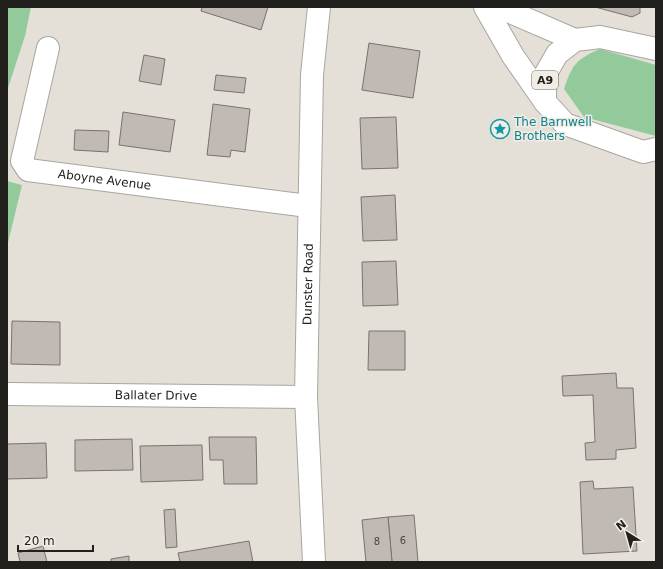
<svg xmlns="http://www.w3.org/2000/svg" width="663" height="569" viewBox="0 0 663 569" font-family="'DejaVu Sans',sans-serif">
<rect width="100%" height="100%" fill="#e4e0d8"/>
<g fill="#92ca9c">
<path d="M7,7H31L25,36L7,91Z"/>
<path d="M600,49L656,65V136L584,117L564,89C572,64 577,59 600,49Z"/>
<path d="M7,181L22,185L7,247Z"/>
</g>
<g fill="#c1bab4" stroke="#79726d">
<path d="M202,7H268L261,30L201,11Z"/>
<path d="M595,7H640V13L632,17Z"/>
<path d="M369,43L420,51L413,98L362,90Z"/>
<path d="M144,55L165,59L161,85L139,81Z"/>
<path d="M216,75L246,78L244,93L214,90Z"/>
<path d="M213,104L250,109L245,152L231,150L230,157L207,155Z"/>
<path d="M123,112L175,120L170,152L119,145Z"/>
<path d="M396,117L398,168L362,169L360,118Z"/>
<path d="M75,130L109,131L108,152L74,150Z"/>
<path d="M395,195L397,240L363,241L361,197Z"/>
<path d="M396,261L398,305L363,306L362,262Z"/>
<path d="M12,321L60,322V365L11,364Z"/>
<path d="M369,331H405V370H368Z"/>
<path d="M616,373L617,388H633L636,448L616,450V459L586,460L585,443L595,442L593,395L563,396L562,376Z"/>
<path d="M209,437H256L257,484H224L223,460H210Z"/>
<path d="M132,439L133,470L75,471V440Z"/>
<path d="M46,443L47,478L7,479V444Z"/>
<path d="M202,445L203,480L141,482L140,446Z"/>
<path d="M593,481L594,489L633,487L637,551L583,554L580,482Z"/>
<path d="M175,509L177,547L166,548L164,510Z"/>
<path d="M414,515L418,562H392L388,517Z"/>
<path d="M388,517L392,562H366L362,520Z"/>
<path d="M249,541L253,562H180L178,553Z"/>
<path d="M43,546L47,562H20L18,553Z"/>
<path d="M129,556V562H111V559Z"/>
</g>
<g fill="none" stroke-linecap="round" stroke-linejoin="round">
<g stroke="#a9a59e" stroke-width="24">
<g id="minor">
<path id="s1" d="M48,48L22,161L28,170L308,206"/>
<path id="s2" d="M7,394L306,397"/>
<path id="s3" d="M314,562L306,397L312,75L319,7"/>
</g>
</g>
<g stroke="#a9a59e" stroke-width="24">
<g id="major">
<path d="M485,7L513,56L545,102"/>
<path d="M499,7L575,40"/>
<path d="M656,49L600,37L575,40L557,54L545,75V102L565,124L643,152L656,149"/>
</g>
</g>
<use href="#minor" stroke="#fff" stroke-width="22"/>
<use href="#major" stroke="#fff" stroke-width="22"/>
</g>
<defs>
<g id="sight-ring" transform="scale(1)"><circle r="9.5" fill="#f1ede5" stroke="#0f9aa8" stroke-width="1.5"/><path d="M0-6L1.8-2.2L6-1.7L2.9 1.2L3.7 5.4L0 3.3L-3.7 5.4L-2.9 1.2L-6-1.7L-1.8-2.2Z" fill="#0f9aa8"/></g>
</defs>
<g fill-rule="evenodd">
<use href="#sight-ring" x="500" y="129"/>
</g>
<g text-anchor="middle" stroke-width="3" stroke-linejoin="round" paint-order="stroke">
<g font-size="10" fill="#494643">
<text x="403" y="544">6</text>
<text x="377" y="545">8</text>
</g>
<rect fill="#f1ede5" stroke="#5f5e59" stroke-width="1" x="532" y="71" width="26" height="18" rx="3"/>
<g font-size="11" font-weight="bold" fill="#21201d">
<text x="545" y="84">A9</text>
</g>
<g font-size="12" fill="#0d838f" stroke="#f1ede5" text-anchor="start">
<text x="514" y="126">The Barnwell<tspan x="514" dy="14">Brothers</tspan></text>
</g>
<g font-size="12" fill="#21201d" stroke="#f1ede5">
<text dy="4" stroke="none"><textPath href="#s1" startOffset="204">Aboyne Avenue</textPath></text>
<text dy="4" stroke="none"><textPath href="#s3" startOffset="278">Dunster Road</textPath></text>
<text dy="4" stroke="none"><textPath href="#s2" startOffset="149">Ballater Drive</textPath></text>
</g>
</g>
<rect width="663" height="569" fill="none" stroke="#21201d" stroke-width="16"/>
<g transform="translate(627 533) rotate(323)" stroke="#f1ede5" stroke-width="3" paint-order="stroke">
<path d="M0-3L7 15L0 10L-7 15Z" fill="#21201d"/>
<text y="-6" font-size="11" font-weight="bold" text-anchor="middle" fill="#21201d">N</text>
</g>
<path d="M18 545v6h75v-6" fill="none" stroke="#21201d" stroke-width="2"/>
<text x="24" y="545" font-size="12" fill="#21201d" stroke="#f1ede5" stroke-width="3" paint-order="stroke">20 m</text>
</svg>
